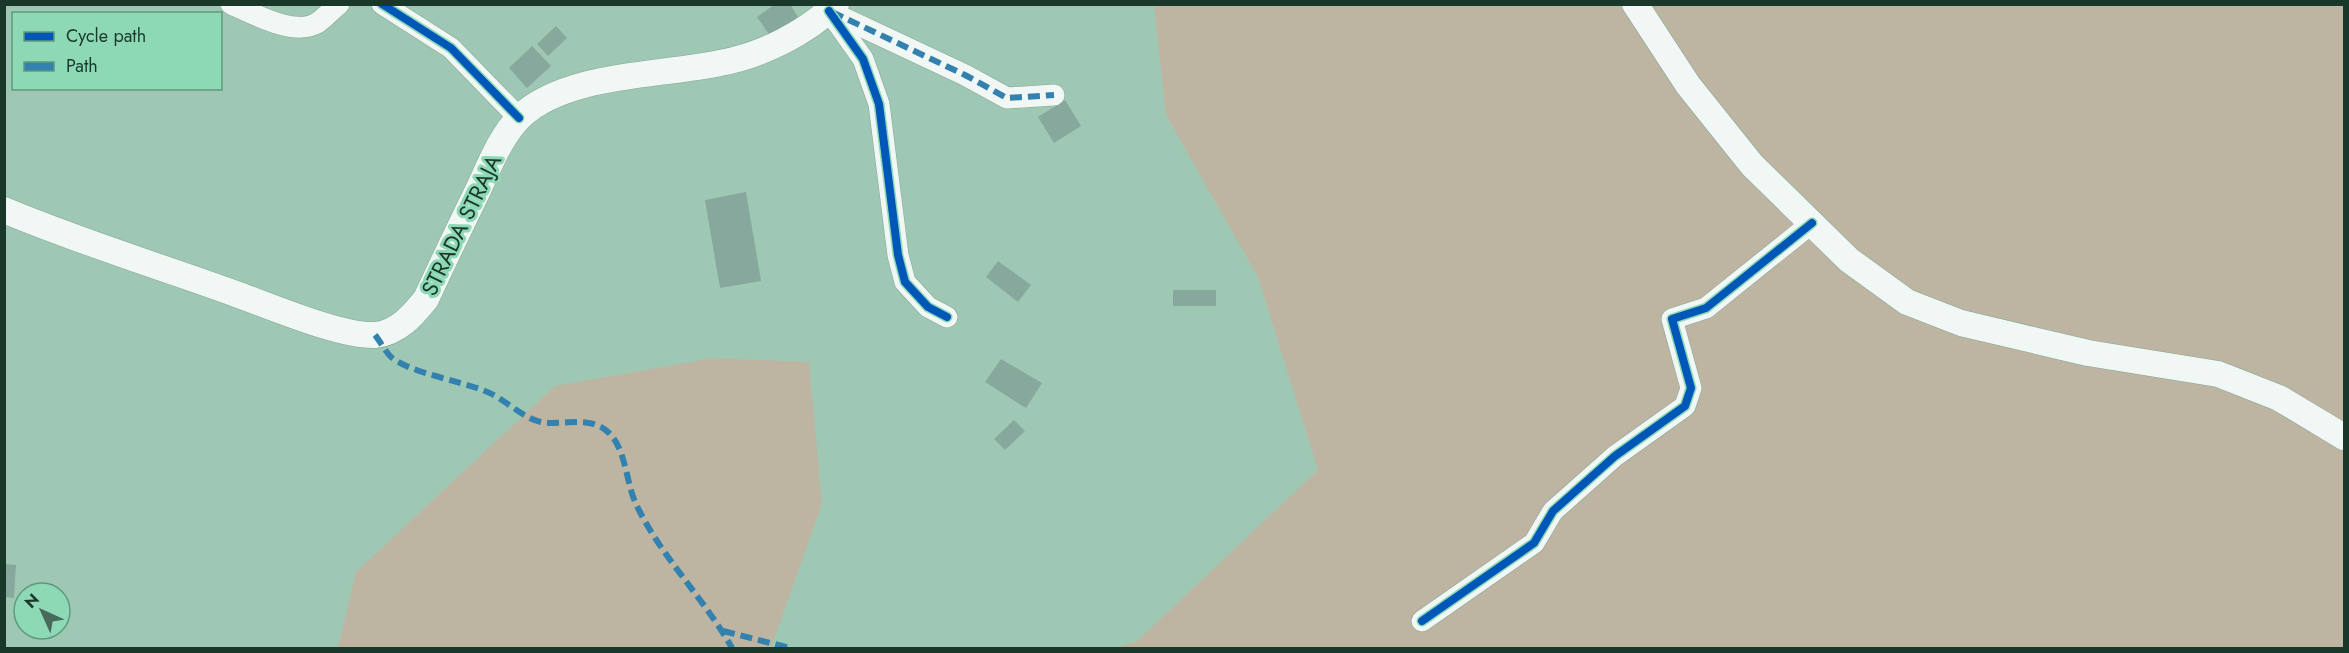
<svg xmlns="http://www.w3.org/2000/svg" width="2349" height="653" viewBox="0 0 2349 653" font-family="Jost,sans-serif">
<rect width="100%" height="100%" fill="#9fc8b4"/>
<g fill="#bdb5a1">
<path d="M1154,5H2344V648H1115L1137,641L1318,470L1258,277L1166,115Z"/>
<path d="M713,358L809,362L822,504L771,648H338L356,572L555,386Z"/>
</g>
<g fill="#86a89d">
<path d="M775,4H790L799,19L771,37L757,17Z"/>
<path d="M556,26L567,38L548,56L537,44Z"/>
<path d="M532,46L551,66L527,88L509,68Z"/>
<path d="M1065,100L1081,126L1054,143L1038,117Z"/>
<path d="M746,192L761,281L720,288L705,200Z"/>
<path d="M998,261L1031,285L1018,302L986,277Z"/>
<rect x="1173" y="290" width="43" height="16"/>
<path d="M1001,359L1042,383L1026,408L985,382Z"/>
<path d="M1014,420L1025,431L1005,450L994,439Z"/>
<path d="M4,564L16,565L14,598L4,597Z"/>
</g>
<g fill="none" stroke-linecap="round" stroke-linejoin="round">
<g stroke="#85a696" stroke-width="22">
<g id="minor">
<path d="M231,4C253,13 293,37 317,23C325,18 331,10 339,4"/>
<path d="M382,4L451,48L519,118"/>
<path d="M829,11L863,59L879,104L898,255L905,282L928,307L947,317"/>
<path d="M833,13L965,75L1007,98L1054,95"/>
<path d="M1422,621L1534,543L1553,511L1615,456L1685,406L1691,388L1672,319L1706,308L1812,223"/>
</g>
</g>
<g stroke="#85a696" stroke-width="27">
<g id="major">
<path d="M1635,4L1688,85L1752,165L1849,260L1907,302L1961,323L2088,353L2218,374L2279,398L2344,437"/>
<path d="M4,210C80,242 159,266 236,294C270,306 342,337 375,335C398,333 413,315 426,299C443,262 461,225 479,188C490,164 501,136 520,117C566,73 660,76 720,63C762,55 805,34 836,4"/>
</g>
</g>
<use href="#minor" stroke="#f1f7f4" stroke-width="21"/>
<use href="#major" stroke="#f1f7f4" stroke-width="26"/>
<g stroke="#3281ae" stroke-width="6" stroke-dasharray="12 6" stroke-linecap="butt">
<path d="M832,12L965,75L1007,98L1054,95"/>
<path d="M375,335C380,341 385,351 391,357C410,373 461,381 485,391C504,398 522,418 541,422C562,426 590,415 608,432C626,448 626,483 636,504C661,557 704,598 732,648"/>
<path d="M723,631L790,648"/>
</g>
<g stroke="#8ed9b5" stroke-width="11">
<g id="cycleway">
<path d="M382,4L451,48L519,118"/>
<path d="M829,11L863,59L879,104L898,255L905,282L928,307L947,317"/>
<path d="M1422,621L1534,543L1553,511L1615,456L1685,406L1691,388L1672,319L1706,308L1812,223"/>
</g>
</g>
<use href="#cycleway" stroke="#0057b8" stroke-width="8"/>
</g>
<g text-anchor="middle" stroke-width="6" stroke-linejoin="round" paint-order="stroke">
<g font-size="22" fill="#19382a" stroke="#8ed9b5">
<text transform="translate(461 225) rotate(-64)" y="8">STRADA STRAJA</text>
</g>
</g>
<rect width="2349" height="653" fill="none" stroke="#19382a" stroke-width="12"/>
<rect x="12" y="12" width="210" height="78" fill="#8ed9b5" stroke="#5f997d" stroke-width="1.5"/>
<rect x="24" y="32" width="30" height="9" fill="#0057b8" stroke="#5f997d" stroke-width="1.5"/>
<text x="66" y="42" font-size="18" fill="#19382a">Cycle path</text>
<rect x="24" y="62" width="30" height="9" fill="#3281ae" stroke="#5f997d" stroke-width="1.5"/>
<text x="66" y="72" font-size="18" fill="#19382a">Path</text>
<g transform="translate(42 611) rotate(315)"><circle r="28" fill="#8ed9b5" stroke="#5f997d" stroke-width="1.5"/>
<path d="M0-4.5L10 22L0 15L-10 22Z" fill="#486a5a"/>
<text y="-9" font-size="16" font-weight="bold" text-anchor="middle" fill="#19382a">N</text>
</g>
</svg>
